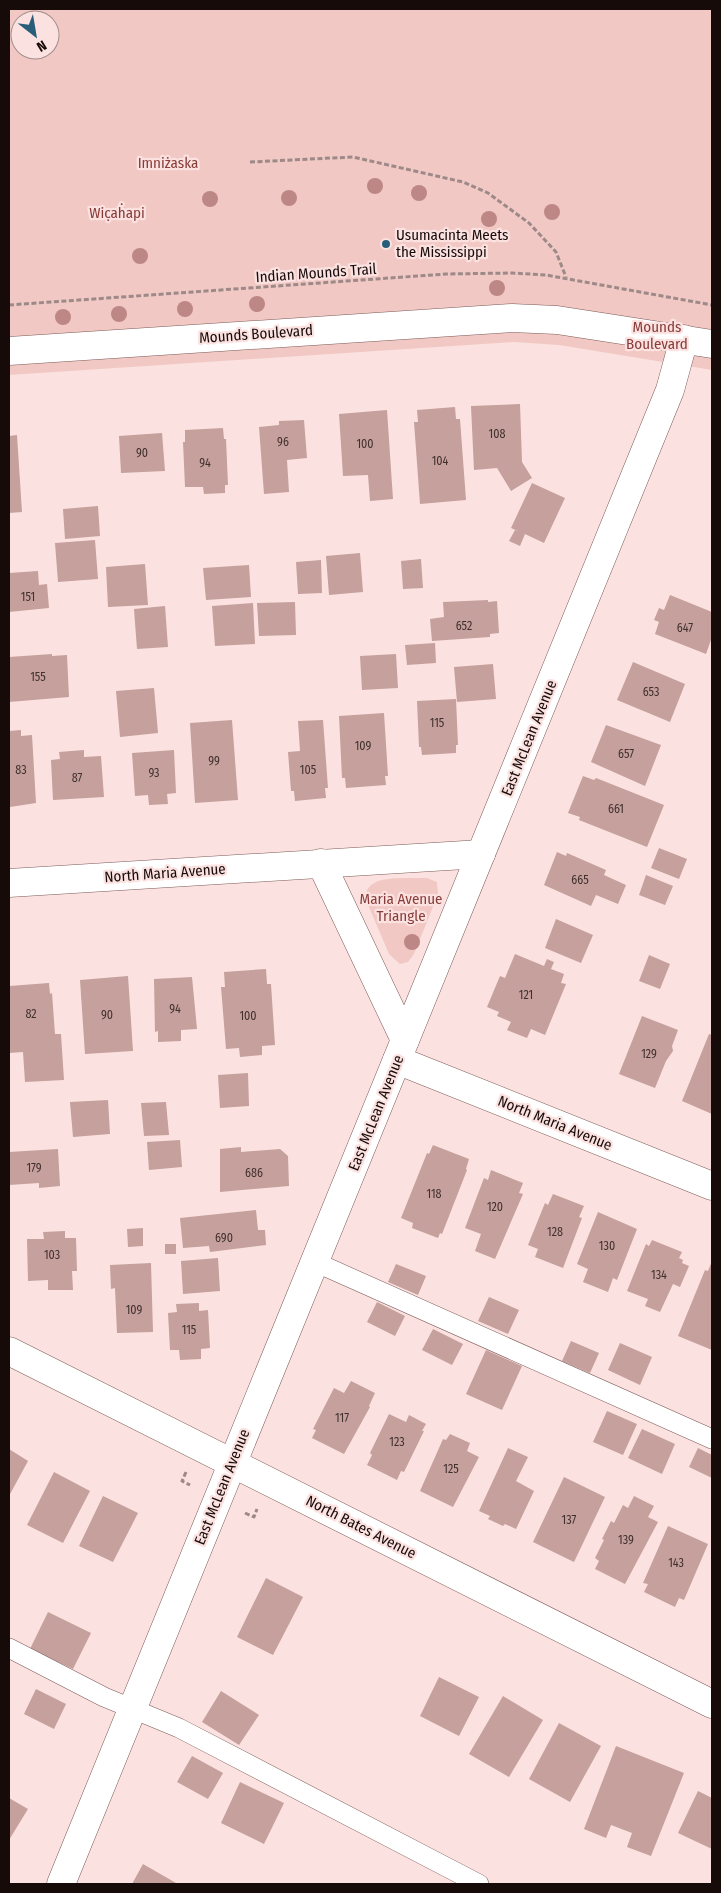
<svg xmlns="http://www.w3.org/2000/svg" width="721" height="1893" viewBox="0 0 721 1893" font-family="'Fira Sans Condensed',sans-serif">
<rect width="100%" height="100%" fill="#fbe2e0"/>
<g fill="#f1c8c4" fill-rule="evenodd">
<path d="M9,9H712V370L559,345L514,342L9,375ZM20,20H50V50H20Z"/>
<path d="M427,878L437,882L438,894L414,954L408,962L400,964L389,954L366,900C362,872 408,879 427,878Z"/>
</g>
<g fill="#c5a09c">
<path d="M520,404L522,462L532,478L511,491L497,468L474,470L471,406Z"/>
<path d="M455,407L456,419H460L466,500L420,504L414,422H418L417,410Z"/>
<path d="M387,410L393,499L370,501L368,475L343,476L339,414Z"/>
<path d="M304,420L307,458L287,460L289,492L264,494L259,427L279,425V421Z"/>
<path d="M223,428L224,439H226L228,485H225V493L204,494L203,487H185L183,442H185V430Z"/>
<path d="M162,433L165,471L121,473L119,436Z"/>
<path d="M17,435L22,512L9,513V436Z"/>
<path d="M532,483L565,498L544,543L525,534L520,546L509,541L515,530L520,532L511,528Z"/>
<path d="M98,506L100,536L65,539L63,509Z"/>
<path d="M95,540L98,579L58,582L55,543Z"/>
<path d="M360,553L363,592L329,595L326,556Z"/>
<path d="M421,559L423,588L403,589L401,561Z"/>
<path d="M321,560L322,593L298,594L296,562Z"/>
<path d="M145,564L148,605L108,607L106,567Z"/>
<path d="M249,565L251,597L206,600L203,568Z"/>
<path d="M38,571L39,585L47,584L49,608L9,612V573Z"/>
<path d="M670,595L712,612V637L706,654L655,634L659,622L654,620L659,608L664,610Z"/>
<path d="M488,600V602L497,601L499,633L490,634V637L432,641L430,619L444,617L443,602Z"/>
<path d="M295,602L296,635L259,636L257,603Z"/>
<path d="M253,603L255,644L215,646L212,606Z"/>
<path d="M165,606L168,647L137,649L134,609Z"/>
<path d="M435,643L436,663L407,665L405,645Z"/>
<path d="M52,654V656L67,655L69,697L9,702V657Z"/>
<path d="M396,654L398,688L362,690L360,656Z"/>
<path d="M633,662L685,684L670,722L617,700Z"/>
<path d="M493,664L496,699L457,702L454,667Z"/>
<path d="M154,688L158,733L120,737L116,691Z"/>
<path d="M456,699L458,745H456V753L422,755L421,747H419L417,701Z"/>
<path d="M384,713L388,776H385L386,785L346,788L345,778H342L339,716Z"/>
<path d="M232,720L238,800L195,803L190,723Z"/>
<path d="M323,720L328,788H325L326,798L295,801L294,791H291L288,752L300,751L298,721Z"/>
<path d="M606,725L661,745L645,786L591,762Z"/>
<path d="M21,730V736L32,735L36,803L10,807L9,731Z"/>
<path d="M84,750V757L101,756L104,797L53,800L51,760L60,759L59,752Z"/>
<path d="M174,750L176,793L167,794L168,804L149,805L148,795L135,796L132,753Z"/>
<path d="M583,776L594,780L596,778L664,805L647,847L579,820L580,817L568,813Z"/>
<path d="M659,848L687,859L679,879L651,868Z"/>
<path d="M557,852L566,856L567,853L606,870L604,875L626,885L618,904L596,895L591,906L544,885Z"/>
<path d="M646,875L673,886L665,905L639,895Z"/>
<path d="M556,919L593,935L581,963L545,948Z"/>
<path d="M515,954L544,966L547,959L554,962L551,969L564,974L561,983L566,984L545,1035L531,1029L527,1038L507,1030L511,1022L497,1016L499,1012L487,1007L500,976L505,978Z"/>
<path d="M649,955L670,964L660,989L639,981Z"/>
<path d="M266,969L267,984H271L275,1045L262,1046V1055L240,1057L239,1048L226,1049L221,987H225L224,972Z"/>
<path d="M128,976L133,1051L85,1054L80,980Z"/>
<path d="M192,977L197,1029L181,1030V1041L158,1042V1031L155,1032L154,979Z"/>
<path d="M49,983L50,994L52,993L55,1034H61L64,1080L25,1082L23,1052L9,1053V986Z"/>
<path d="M642,1016L678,1030L672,1046L673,1051L666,1061L655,1088L619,1074Z"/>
<path d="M709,1034L712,1035V1114L682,1101Z"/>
<path d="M248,1073L249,1106L220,1108L218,1075Z"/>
<path d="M108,1100L110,1134L73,1137L70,1102Z"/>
<path d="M166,1102L169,1135L144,1136L141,1103Z"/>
<path d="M180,1140L182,1167L149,1170L147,1142Z"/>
<path d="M433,1145L469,1159L466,1169L467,1170L442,1234L440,1233L438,1238L412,1228L413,1223L401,1218L427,1153L429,1154Z"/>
<path d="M241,1147V1152L280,1149L288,1156L289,1186L220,1192V1149Z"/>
<path d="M58,1149L60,1186L39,1188V1183L9,1185V1152Z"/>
<path d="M491,1170L523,1183L519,1193L523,1194L495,1259L475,1251L481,1234L465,1228L484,1178L488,1180Z"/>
<path d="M553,1194L584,1206L579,1217L582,1218L563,1268L535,1257L538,1249L528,1245L545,1203L548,1205Z"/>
<path d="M256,1210L258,1230H265L266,1245L210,1252L209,1246L183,1248L180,1218Z"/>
<path d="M598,1212L637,1229L617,1280L613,1278L608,1292L583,1282L588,1269L577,1264Z"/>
<path d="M143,1228V1246L128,1247L127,1229Z"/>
<path d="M65,1231V1238H76L77,1271H72L73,1290H48V1280L28,1281L27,1239H44L43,1232Z"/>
<path d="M652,1240L682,1252L679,1258L683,1260L682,1263L689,1266L680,1287L673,1284L660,1312L645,1306L648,1299L627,1291L646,1244L649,1246Z"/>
<rect x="165" y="1244" width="11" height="10"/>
<path d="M218,1258L220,1291L183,1294L181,1261Z"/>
<path d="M712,1261V1350L678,1336L705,1270L708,1271Z"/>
<path d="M151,1263L153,1332L117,1333L115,1288L111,1289L110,1265Z"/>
<path d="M396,1264L426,1276L418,1295L388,1282Z"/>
<path d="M489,1297L519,1310L508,1334L478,1321Z"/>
<path d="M377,1302L405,1316L395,1336L367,1322Z"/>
<path d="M199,1303V1311L208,1310L210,1348L201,1349V1359L180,1360L179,1350H170L168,1313L177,1312L176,1304Z"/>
<path d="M433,1329L463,1344L452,1365L422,1350Z"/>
<path d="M571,1341L599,1353L590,1373L562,1361Z"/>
<path d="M620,1343L652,1357L640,1385L608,1370Z"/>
<path d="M486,1350L522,1366L502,1410L466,1394Z"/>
<path d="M351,1381L375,1393L369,1406L370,1407L344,1454L312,1438L316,1430L313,1429L334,1388L344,1393Z"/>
<path d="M607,1411L637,1424L623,1455L593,1442Z"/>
<path d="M389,1414L406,1422L409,1415L426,1424L422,1431H424L404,1472L401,1471L397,1480L367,1465L372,1455L370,1453Z"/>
<path d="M642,1429L675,1444L662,1474L628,1458Z"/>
<path d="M450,1434L470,1443L467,1451L479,1457L453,1507L420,1491L443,1439L446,1440Z"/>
<path d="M508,1448L528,1457L516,1481L534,1491L516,1529L505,1524L503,1526L488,1519L490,1516L479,1511Z"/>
<path d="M698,1448L712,1455V1478L689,1467Z"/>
<path d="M9,1449L28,1461L9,1496Z"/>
<path d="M54,1472L90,1491L63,1543L27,1525Z"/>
<path d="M564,1477L605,1497L574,1562L533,1542Z"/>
<path d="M103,1496L138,1513L113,1562L79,1546Z"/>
<path d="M634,1496L654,1506L648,1517L658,1522L625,1584L595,1569L599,1561L595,1558L604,1540L602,1539L611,1521L614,1523L623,1505L628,1508Z"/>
<path d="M668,1526L708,1544L684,1600L679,1598L675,1607L644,1592L648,1584L643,1583Z"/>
<path d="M266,1578L303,1597L273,1655L237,1637Z"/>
<path d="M48,1612L91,1633L73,1669L30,1649Z"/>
<path d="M439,1677L479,1697L459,1736L420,1716Z"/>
<path d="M36,1689L66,1704L54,1729L24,1714Z"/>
<path d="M221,1691L259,1715L239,1745L202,1722Z"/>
<path d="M503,1696L543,1720L509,1777L469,1754Z"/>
<path d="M559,1723L601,1746L570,1802L529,1779Z"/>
<path d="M616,1746L684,1773L651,1856L627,1847L632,1833L611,1825L606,1838L584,1829Z"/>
<path d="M192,1756L223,1773L208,1799L177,1782Z"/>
<path d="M240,1782L284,1803L264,1844L221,1823Z"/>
<path d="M698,1791L712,1798V1849L678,1833Z"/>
<path d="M9,1798L28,1809L9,1840Z"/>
<path d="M143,1864L176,1883L175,1884H132Z"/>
</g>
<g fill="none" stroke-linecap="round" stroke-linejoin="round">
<g stroke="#7d5b58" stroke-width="20">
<g id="service">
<path d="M315,1262L712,1439"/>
<path d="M9,1648L104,1697L179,1728L479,1884"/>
</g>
</g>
<g stroke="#7d5b58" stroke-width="29">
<g id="minor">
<path d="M321,863L405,1040"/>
<path d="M9,883L481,854"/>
<path d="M397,1060L712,1186"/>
<path d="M9,1351L712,1704"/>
<path d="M61,1884L670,390L684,339"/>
</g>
</g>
<g stroke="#7d5b58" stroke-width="29">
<path id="tertiary" d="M9,351L512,318L557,320L712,344"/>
</g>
<g stroke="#9d8a88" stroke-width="3" stroke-dasharray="5 2.5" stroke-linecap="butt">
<path d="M250,162L353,157L463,182L488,193L529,223L556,252L566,277"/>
<path d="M9,305L446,274L512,273L546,275L712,305"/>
<path d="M186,1472L182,1481L190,1485"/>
<path d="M245,1513L254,1517L257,1509"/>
</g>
<use href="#service" stroke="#fff" stroke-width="19"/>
<use href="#minor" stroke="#fff" stroke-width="28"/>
<use href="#tertiary" stroke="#fff" stroke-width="28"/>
</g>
<g fill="#bc8784">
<circle cx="375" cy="186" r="8"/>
<circle cx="419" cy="193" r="8"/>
<circle cx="289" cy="198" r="8"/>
<circle cx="210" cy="199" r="8"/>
<circle cx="552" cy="212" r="8"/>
<circle cx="489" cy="219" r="8"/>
<circle cx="140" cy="256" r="8"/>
<circle cx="497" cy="288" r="8"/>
<circle cx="257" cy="304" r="8"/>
<circle cx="185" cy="309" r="8"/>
<circle cx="119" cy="314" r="8"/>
<circle cx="63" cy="317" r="8"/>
<circle cx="412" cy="942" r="8"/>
</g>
<circle fill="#295e7a" stroke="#fbe2e0" stroke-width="2" cx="386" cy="244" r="5"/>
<g text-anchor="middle" stroke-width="4.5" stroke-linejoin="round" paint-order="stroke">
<g font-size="12" fill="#42302e">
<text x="497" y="438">108</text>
<text x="283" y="446">96</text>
<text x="365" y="448">100</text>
<text x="142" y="457">90</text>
<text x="440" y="465">104</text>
<text x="205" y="467">94</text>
<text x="28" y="601">151</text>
<text x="464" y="630">652</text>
<text x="685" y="632">647</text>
<text x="38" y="681">155</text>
<text x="651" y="696">653</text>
<text x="437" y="727">115</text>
<text x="363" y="750">109</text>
<text x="626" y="758">657</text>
<text x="214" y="765">99</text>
<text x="21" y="774">83</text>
<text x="308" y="774">105</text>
<text x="154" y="777">93</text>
<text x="77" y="782">87</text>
<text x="616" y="813">661</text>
<text x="580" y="884">665</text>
<text x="526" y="999">121</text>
<text x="175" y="1013">94</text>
<text x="31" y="1018">82</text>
<text x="107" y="1019">90</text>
<text x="248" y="1020">100</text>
<text x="649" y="1058">129</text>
<text x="34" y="1172">179</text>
<text x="254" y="1177">686</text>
<text x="434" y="1198">118</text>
<text x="495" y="1211">120</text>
<text x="555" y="1236">128</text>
<text x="224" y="1242">690</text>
<text x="607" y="1250">130</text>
<text x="52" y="1259">103</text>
<text x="659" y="1279">134</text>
<text x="134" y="1314">109</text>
<text x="189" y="1334">115</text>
<text x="342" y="1422">117</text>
<text x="397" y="1446">123</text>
<text x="451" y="1473">125</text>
<text x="569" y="1524">137</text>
<text x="626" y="1544">139</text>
<text x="676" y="1567">143</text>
</g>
<g font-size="15" fill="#883c39" stroke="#fbe2e0">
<text x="168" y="168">Imniżaska</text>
<text x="117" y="218">Wic̣aḣapi</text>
<text x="657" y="332">Mounds<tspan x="657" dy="17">Boulevard</tspan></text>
<text x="401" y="904">Maria Avenue<tspan x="401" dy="17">Triangle</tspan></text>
</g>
<g font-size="15" fill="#170b0a" stroke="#fbe2e0" text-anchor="start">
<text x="396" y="240">Usumacinta Meets<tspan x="396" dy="17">the Mississippi</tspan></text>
</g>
<g font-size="15" fill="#170b0a" stroke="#fbe2e0">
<text transform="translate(316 273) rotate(-4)" y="5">Indian Mounds Trail</text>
<text transform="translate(256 334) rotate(-4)" y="5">Mounds Boulevard</text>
<text transform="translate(529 738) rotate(-68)" y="5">East McLean Avenue</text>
<text transform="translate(165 873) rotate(-4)" y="5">North Maria Avenue</text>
<text transform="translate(376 1113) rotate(-68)" y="5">East McLean Avenue</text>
<text transform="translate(555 1123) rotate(22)" y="5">North Maria Avenue</text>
<text transform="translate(222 1487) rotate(-68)" y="5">East McLean Avenue</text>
<text transform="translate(361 1527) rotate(27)" y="5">North Bates Avenue</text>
</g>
</g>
<rect width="721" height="1893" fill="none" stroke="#170b0a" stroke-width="20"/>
<g transform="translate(35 35) rotate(149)"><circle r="24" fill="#fbe2e0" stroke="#a08c8a"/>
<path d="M0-4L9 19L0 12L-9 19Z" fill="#295e7a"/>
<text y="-8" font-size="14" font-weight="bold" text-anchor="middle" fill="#170b0a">N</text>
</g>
</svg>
